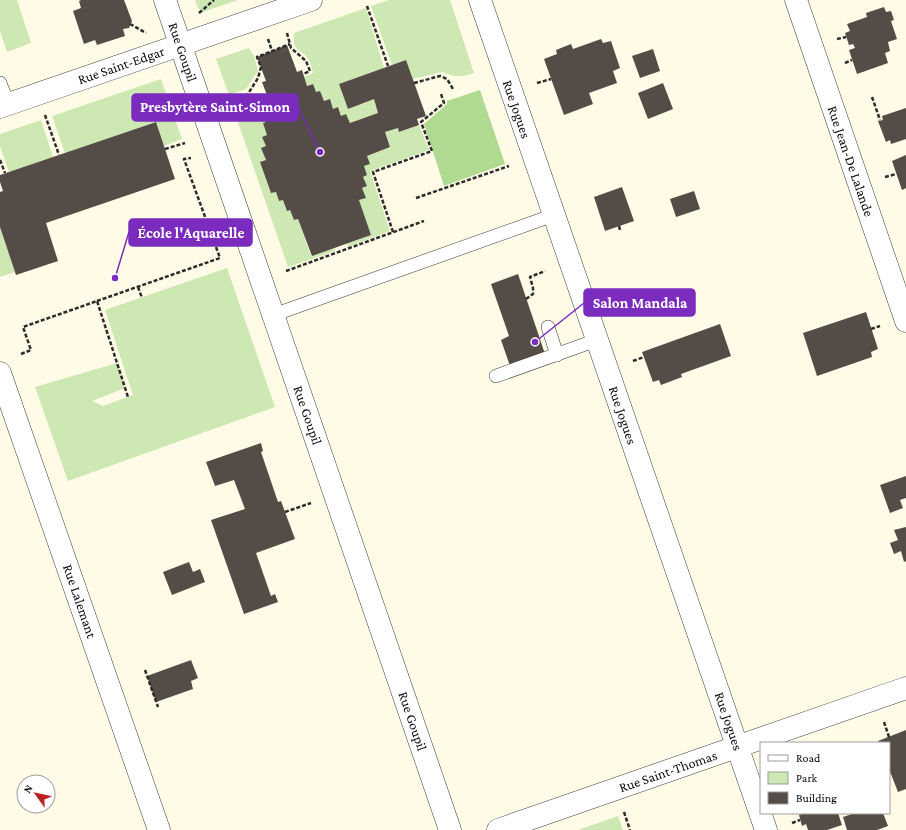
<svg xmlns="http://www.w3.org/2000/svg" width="906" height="830" viewBox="0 0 906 830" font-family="'Crimson Pro',serif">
<rect width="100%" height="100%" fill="#fffbe7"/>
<g fill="#cde8b2">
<path d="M0,0H17L31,43L7,52L0,31Z"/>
<path d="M195,0H238L203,12L198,8Z"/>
<path d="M389,0H450L474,73L464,76H454L442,72L413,79L406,60L392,65L371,6Z"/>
<path d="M366,8L384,68L339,84L348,109L374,99L378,113L350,123L346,114L341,116L338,107L333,109L330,99L324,101L320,91L316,92L312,84L307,86L304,77L313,73C312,69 311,64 309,60C301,47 292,54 294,33Z"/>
<path d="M249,48L254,56L258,71L246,89L229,95L216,59Z"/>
<path d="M161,79L182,139L164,146L155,122L65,153L52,116Z"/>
<path d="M267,96L268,98L263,100L267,110L263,112L266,122L267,135L262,137L266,146L262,148L266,160L260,162L271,193L276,192L279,201L283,200L290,210L294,220L298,219L311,256L334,248L335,251L288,267L233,108Z"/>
<path d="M41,120L53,157L9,172L0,146V134Z"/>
<path d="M419,125L429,150L370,171L390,231L348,247L347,244L371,235L359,200L366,198L362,188L367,186L363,177L367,175L364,166L369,164L367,156L390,147L385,132L398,128L400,132Z"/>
<path d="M0,227L15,272L0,277Z"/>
<path d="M227,268L275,407L68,481L35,387L117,363L125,388L92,401L103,406L133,395L105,310Z"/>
<path d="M618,816L623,830H578Z"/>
</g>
<path fill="#b0d991" d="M480,90L505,164L444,186L424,124L447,104V101Z"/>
<g fill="#534c47">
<path d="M81,0H124L132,21L129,28L123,29L125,36L97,45L95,40L84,44L73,11L81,8L79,1Z"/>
<path d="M884,7L886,12L891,11L894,20L891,21L897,39L888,42L890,51L885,53L888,63L857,74L849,50L855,48L853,44L849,45L845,33L850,31L847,24L867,17L866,13Z"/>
<path d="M601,39L603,43L611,41L620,68L613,71L617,83L589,93L593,104L564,115L544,59L557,54L556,50L571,44L573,49Z"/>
<path d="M287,45L297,72L302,70L307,86L313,84L316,92L320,91L324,101L330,99L333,109L338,107L341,116L346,114L350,123L378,113L374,99L348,109L339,84L406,60L426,116L417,119L419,125L399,132L398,128L385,132L390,147L367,156L370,164L364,166L367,175L363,177L367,186L362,188L366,198L359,200L371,235L312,256L298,219L294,220L290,210L287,211L283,200L279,201L276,192L271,193L260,162L266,160L261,148L266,146L262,137L267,135L263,123L266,122L263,112L267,110L263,100L268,98L262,82L266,81L257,57Z"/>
<path d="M653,49L660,71L640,78L632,56Z"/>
<path d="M663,83L673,109L648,119L638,93Z"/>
<path d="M906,108V139L891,144L890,140L886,142L878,121L883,120L882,116Z"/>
<path d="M156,122L175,179L46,223L58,261L16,275L0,227V192L3,191L0,182V175Z"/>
<path d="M906,155V188L902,190L892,161Z"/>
<path d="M622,187L634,221L605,231L594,197Z"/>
<path d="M694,191L700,209L676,217L670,199Z"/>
<path d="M518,274L545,354L510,366L501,340L509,336L491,284Z"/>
<path d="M866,312L878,349L871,352L872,357L817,376L803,333Z"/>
<path d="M720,324L731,356L681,374L682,377L661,385L659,380L653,382L642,352Z"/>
<path d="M261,443L263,451L261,452L278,502L281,501L295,539L256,553L271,596L275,594L278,602L244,614L211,520L245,509L234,480L215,486L206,462Z"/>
<path d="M906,476V498L900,500L903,508L890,513L880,485Z"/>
<path d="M906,527V561L904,562L901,551L894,554L890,543L898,540L894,530Z"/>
<path d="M189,562L193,572L200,569L205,582L172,595L163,572Z"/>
<path d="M191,660L198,678L191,681L193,689L156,702L147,676Z"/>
<path d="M906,730V789L898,792L889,769V743H879L878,741Z"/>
<path d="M801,813H838L842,825L827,830H808L806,824L802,826L799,815L802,814Z"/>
<path d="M855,813H883L888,826L877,830H847L843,817Z"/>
</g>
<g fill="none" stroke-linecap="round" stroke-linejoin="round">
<g stroke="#3d3d3d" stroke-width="14">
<g id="service">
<path d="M0,83L8,104"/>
<path d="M273,315L554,215"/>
<path d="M548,327L557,355"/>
<path d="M496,376L597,340"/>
</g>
</g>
<g stroke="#3d3d3d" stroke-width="23">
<g id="minor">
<path d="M165,0L450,830"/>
<path d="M480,0L766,830"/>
<path d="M796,0L906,321"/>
<path d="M0,107L311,0"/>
<path d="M0,373L159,830"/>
<path d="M498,830L906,688"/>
</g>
</g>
<g stroke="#2c2c2c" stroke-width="2.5" stroke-dasharray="4 2" stroke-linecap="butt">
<path d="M367,6L388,66"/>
<path d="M199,13L214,0"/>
<path d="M130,24L146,33"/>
<path d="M287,33L291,48L306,61L310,71L303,74"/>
<path d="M268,39L272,51"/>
<path d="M837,39L846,37"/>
<path d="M845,63L852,60"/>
<path d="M414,83L440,76L447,79L453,89"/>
<path d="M537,83L551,79"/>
<path d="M872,97L880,120"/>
<path d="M229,103L246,97L258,78L261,67L257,57L290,44"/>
<path d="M45,115L59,155"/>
<path d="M165,149L185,143"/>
<path d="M0,160L5,173"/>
<path d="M885,177L896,174"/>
<path d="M416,198L509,166"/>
<path d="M619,226L620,230"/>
<path d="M393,232L373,172L432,151L421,122L444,103L441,94"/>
<path d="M286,271L424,221"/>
<path d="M138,287L142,298"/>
<path d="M526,299L533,294V288L530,277L545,271"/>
<path d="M97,301L220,258L184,159L191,158"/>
<path d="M871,329L880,326"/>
<path d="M21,354L31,350L23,327L97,301L128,397"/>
<path d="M633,361L644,357"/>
<path d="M285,512L311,503"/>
<path d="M145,670L158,707"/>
<path d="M884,722L889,737"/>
<path d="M624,812L630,830"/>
<path d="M792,823L800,820"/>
</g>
<use href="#service" stroke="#fff" stroke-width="13"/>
<use href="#minor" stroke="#fff" stroke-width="22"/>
</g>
<g text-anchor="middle" stroke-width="4" stroke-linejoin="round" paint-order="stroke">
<g font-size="14" fill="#0a0a0a" stroke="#fff">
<text transform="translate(183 52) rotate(71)" y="5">Rue Goupil</text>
<text transform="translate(121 65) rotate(-19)" y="5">Rue Saint-Edgar</text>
<text transform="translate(517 109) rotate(71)" y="5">Rue Jogues</text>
<text transform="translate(851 161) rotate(71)" y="5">Rue Jean-De Lalande</text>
<text transform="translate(308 415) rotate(71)" y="5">Rue Goupil</text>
<text transform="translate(623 415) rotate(71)" y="5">Rue Jogues</text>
<text transform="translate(80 601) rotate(71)" y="5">Rue Lalemant</text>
<text transform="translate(413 721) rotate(71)" y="5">Rue Goupil</text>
<text transform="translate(729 721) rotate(71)" y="5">Rue Jogues</text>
<text transform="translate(668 771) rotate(-19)" y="5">Rue Saint-Thomas</text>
</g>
</g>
<path fill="none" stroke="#7b2cbf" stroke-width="1.5" d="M320 152L298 107M115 278L129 232M535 342L584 303"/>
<g fill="#7b2cbf" stroke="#fff" stroke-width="1.5">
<circle cx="320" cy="152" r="4"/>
<circle cx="115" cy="278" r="4"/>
<circle cx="535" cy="342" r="4"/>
</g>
<g fill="#7b2cbf" stroke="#7b2cbf" stroke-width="1.5">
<rect x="132" y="94" width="166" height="27" rx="4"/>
<rect x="129" y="219" width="123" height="27" rx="4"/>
<rect x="584" y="289" width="111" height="27" rx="4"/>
</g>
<g font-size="15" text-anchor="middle" font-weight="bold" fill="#fff">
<text x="215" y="112">Presbytère Saint-Simon</text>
<text x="191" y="238">École l'Aquarelle</text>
<text x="640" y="308">Salon Mandala</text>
</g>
<rect x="760" y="742" width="130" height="72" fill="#ffffff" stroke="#9d9d9d"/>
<rect x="768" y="755" width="20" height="6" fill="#ffffff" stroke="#9d9d9d"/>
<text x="796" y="762" font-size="12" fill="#0a0a0a">Road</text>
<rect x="768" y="772" width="20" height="12" fill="#cde8b2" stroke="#9d9d9d"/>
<text x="796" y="782" font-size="12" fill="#0a0a0a">Park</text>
<rect x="768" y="792" width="20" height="12" fill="#534c47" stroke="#9d9d9d"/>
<text x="796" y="802" font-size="12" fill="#0a0a0a">Building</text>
<g transform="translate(36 794) rotate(303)"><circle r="19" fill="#ffffff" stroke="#9d9d9d"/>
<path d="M0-3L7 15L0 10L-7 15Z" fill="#ba2226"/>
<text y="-6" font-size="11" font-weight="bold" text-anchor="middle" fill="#0a0a0a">N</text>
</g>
</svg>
